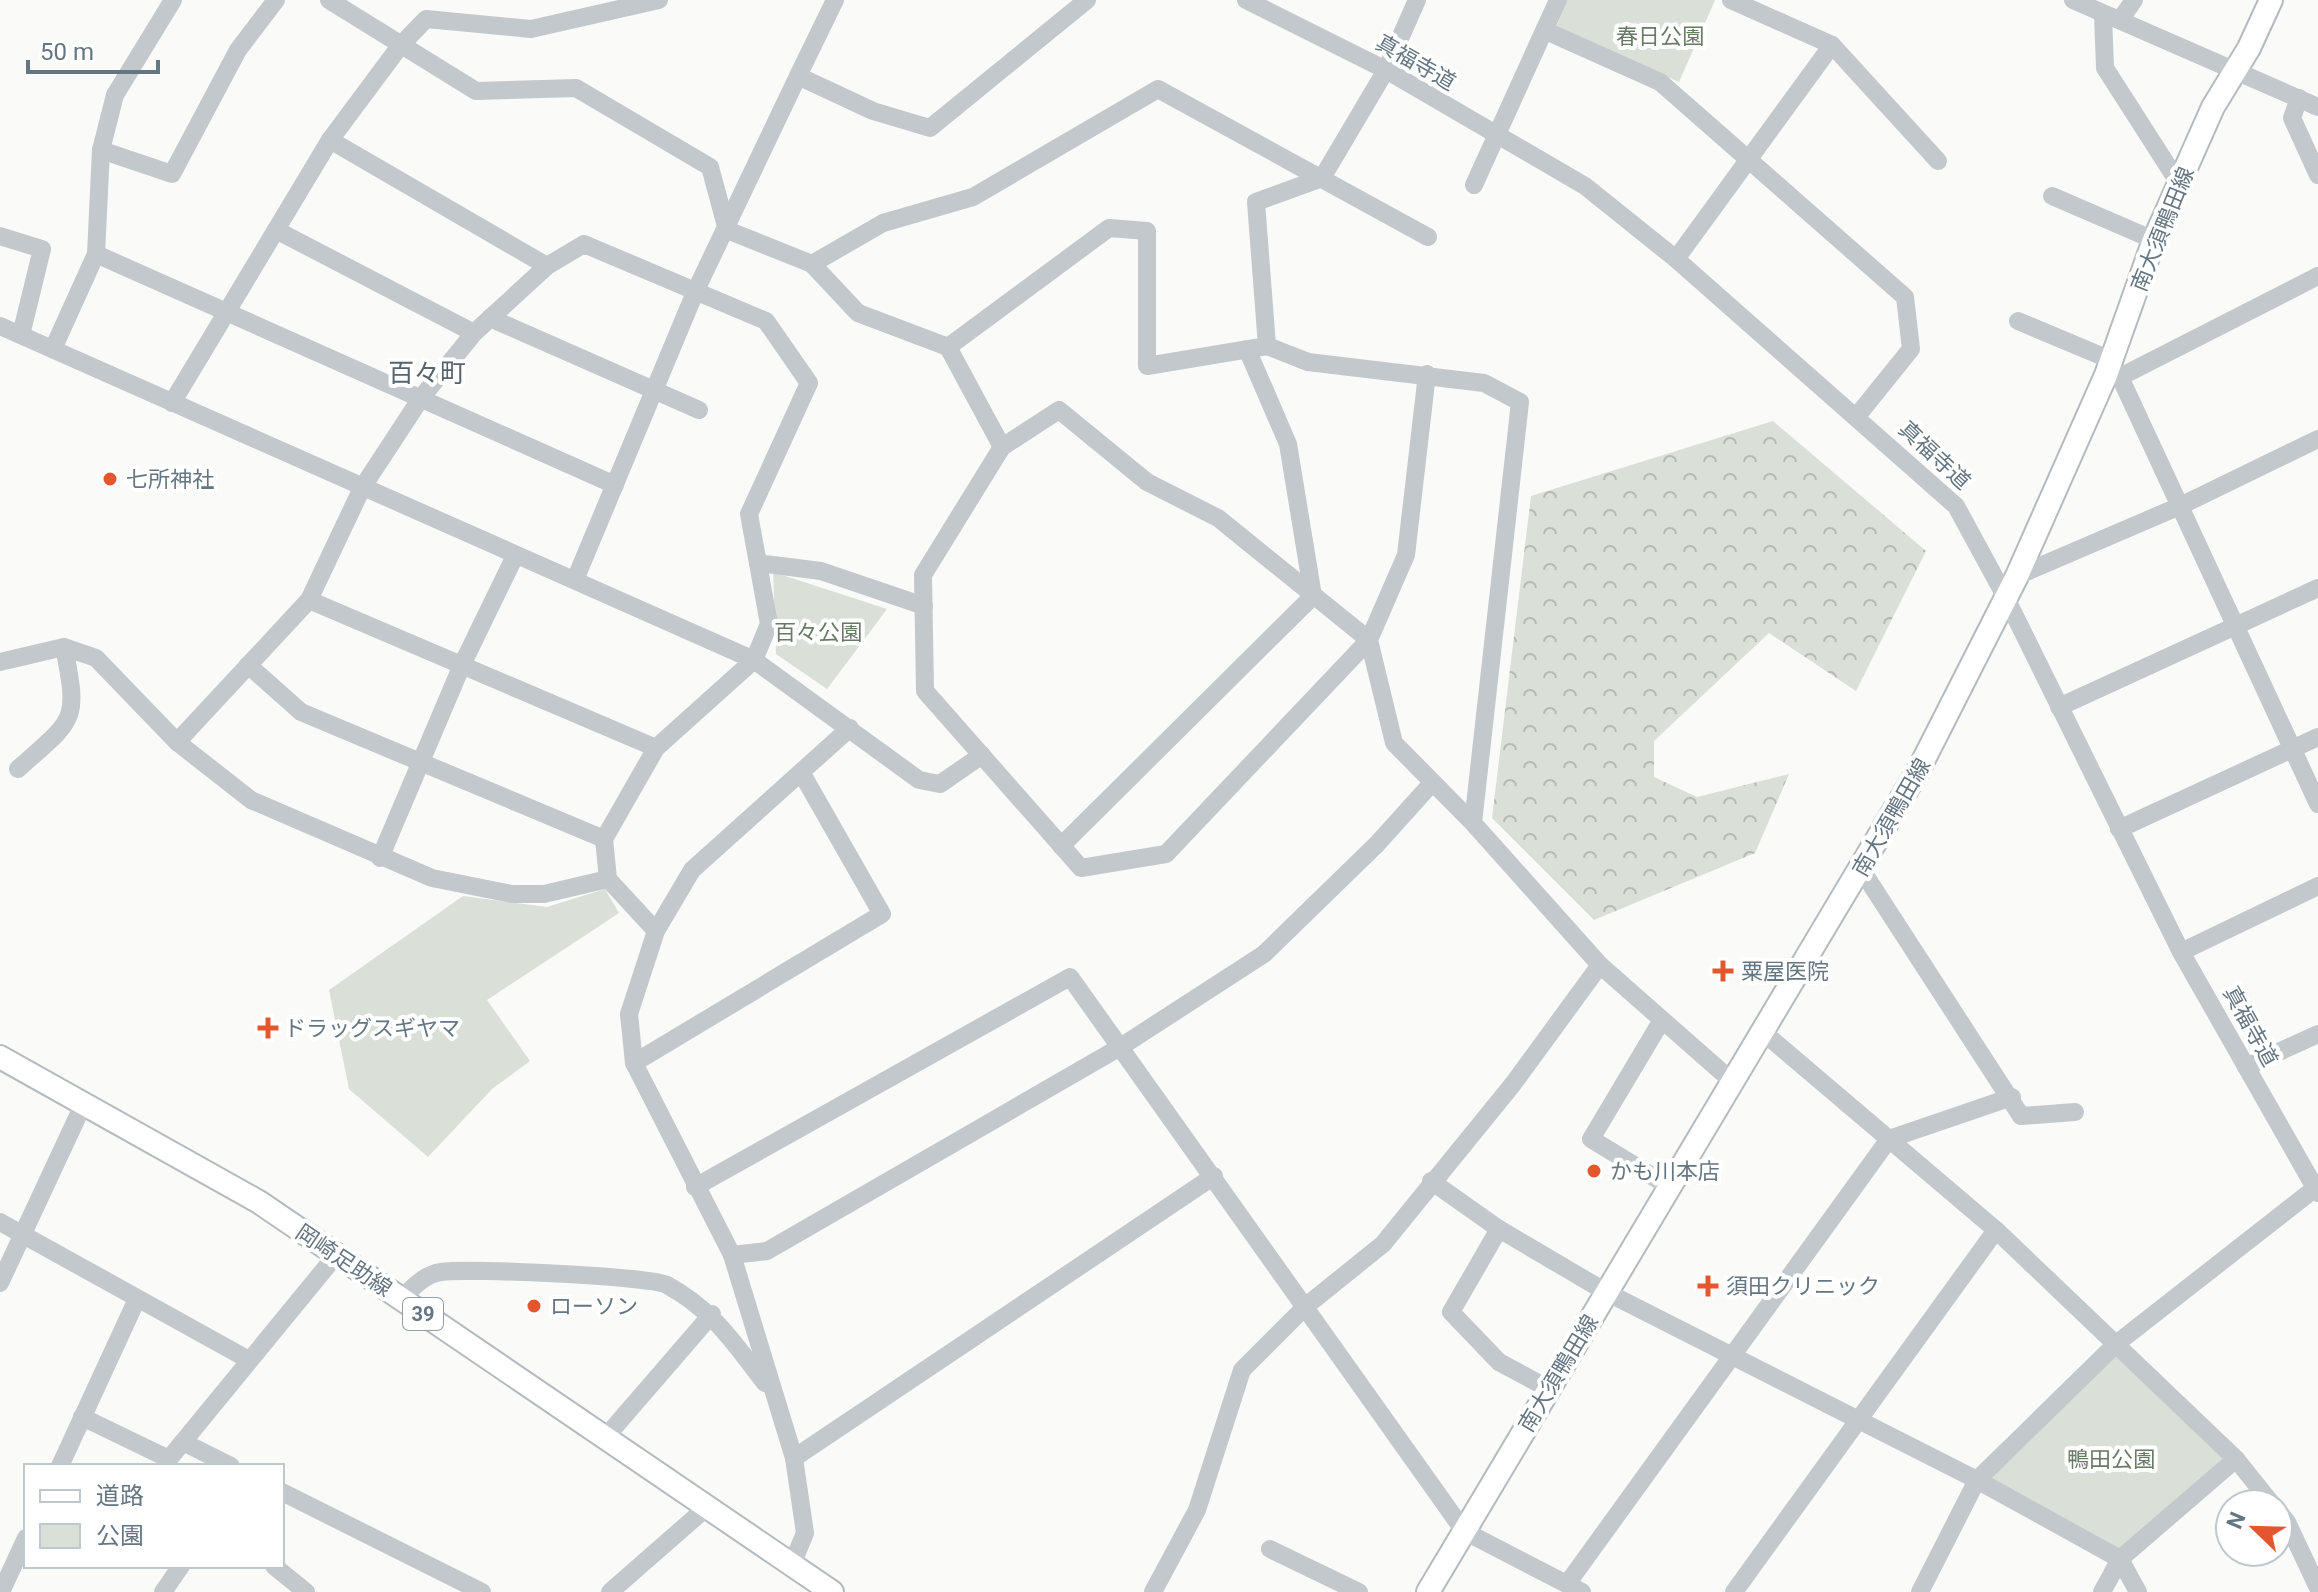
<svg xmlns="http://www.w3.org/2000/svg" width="2318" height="1592" viewBox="0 0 2318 1592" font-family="Roboto,'Noto Sans JP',sans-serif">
<defs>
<pattern id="forest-crowns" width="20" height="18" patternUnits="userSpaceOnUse" patternTransform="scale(2)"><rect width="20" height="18" fill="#dadfd7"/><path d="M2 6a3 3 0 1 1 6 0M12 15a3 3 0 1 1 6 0" fill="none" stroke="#b4b9b4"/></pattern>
</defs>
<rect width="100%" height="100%" fill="#fafaf8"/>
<path fill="url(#forest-crowns)" d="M1773,421L1926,551L1856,691L1769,633L1654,741V777L1697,797L1789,774L1755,853L1594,920L1492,818L1531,496Z"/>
<g fill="#dadfd7">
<path d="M1567,0H1715L1679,82L1556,28Z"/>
<path d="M773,572L887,609L827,689L776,654Z"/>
<path d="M605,889L619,913L487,1000L530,1061L492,1089L428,1157L349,1089L329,990L463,896L547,907Z"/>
<path d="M2116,1351L2225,1459L2118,1550L1989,1477Z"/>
</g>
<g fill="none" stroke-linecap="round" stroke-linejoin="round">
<g stroke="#b5babe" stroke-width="26">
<g id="major">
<path d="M0,1057L259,1202L832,1592"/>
<path d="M1428,1592L1919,769L2017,576L2106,375L2154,240L2213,107L2249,48L2271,0"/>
</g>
</g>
<g stroke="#c3c8cc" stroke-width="18">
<path d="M329,0L476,91L576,88L710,167L727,230"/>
<path d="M1246,0L1386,70L1585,186L1676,259L1956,506L2005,596L2181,952L2318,1193"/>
<path d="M1417,0L1386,70L1322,178L1256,202L1267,346L1308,362L1484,383L1520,402L1473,823"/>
<path d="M1731,0L1832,45L1938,161"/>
<path d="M2073,0L2318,107"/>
<path d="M2103,14L2105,68L2180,185"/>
<path d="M2120,20L2134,0"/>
<path d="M1546,31L1660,82L1905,297L1911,349L1857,416"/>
<path d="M798,76L835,0"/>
<path d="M2299,98L2292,118L2318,175"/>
<path d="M330,140L547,266"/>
<path d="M101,150L172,174L238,50L276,0"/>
<path d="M1474,185L1558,0"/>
<path d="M2052,196L2154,240"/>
<path d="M276,230L474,333"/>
<path d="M727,230L812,264L858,313L948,347L1109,228L1147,231V366L1267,346"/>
<path d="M0,236L42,249L21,335"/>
<path d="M96,254L615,485"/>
<path d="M1676,259L1832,45"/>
<path d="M812,264L883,223L973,197L1158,89L1428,237"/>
<path d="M490,318L699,410"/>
<path d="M2018,321L2111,360"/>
<path d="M0,326L754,660L919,780L940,784L982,755"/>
<path d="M948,347L1002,447"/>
<path d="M53,349L96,254L101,150L115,95L173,0"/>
<path d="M2107,373L2120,377L2318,804"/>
<path d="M1427,374L1406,555L1369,640L1166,854L1081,868L925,691L923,575L1002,447L1059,410L1147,482L1218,518L1369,640L1394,743L1473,823L1600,965L1733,1082"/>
<path d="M2120,377L2318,276"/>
<path d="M172,403L330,140L400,46L426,19L531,29L659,0"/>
<path d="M758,563L821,571L924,606"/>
<path d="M2017,576L2180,506L2318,439"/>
<path d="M575,580L696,290L798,76L873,111L930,128L1087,0"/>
<path d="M309,600L656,748"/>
<path d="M0,662L64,647L96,658L177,742L251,800L432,878L512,894H544L608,879"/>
<path d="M248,665L301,712L604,839"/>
<path d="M2059,707L2318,588"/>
<path d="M177,742L309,600L362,488L421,398L474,333L547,266L584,244L766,321L809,383L749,514L769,624L754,660L656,748L604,839L608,879L656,931"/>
<path d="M18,769C75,718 79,723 64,647"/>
<path d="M2119,829L2318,737"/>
<path d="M1061,846L1313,596L1288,444L1247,349"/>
<path d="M380,858L462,665L515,556"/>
<path d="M1861,869L2021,1116L2075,1112"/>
<path d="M2181,952L2318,886"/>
<path d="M1662,1020L1591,1139L1670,1187"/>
<path d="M1764,1033L1996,1230L2236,1459L2272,1504"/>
<path d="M634,1063L882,914L801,772"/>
<path d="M2246,1067L2318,1034"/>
<path d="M1431,1181L1499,1229L1606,1292L1977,1480L2120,1559L2138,1592"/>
<path d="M695,1187L1070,977L1464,1531L1582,1592"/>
<path d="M0,1222L249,1360"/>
<path d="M1499,1229L1451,1312L1499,1362L1549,1389"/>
<path d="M732,1255L767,1251L1122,1046L1264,954L1377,844L1432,783"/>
<path d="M0,1283L83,1105"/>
<path d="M401,1299C412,1288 425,1274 441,1272C466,1268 650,1276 667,1285C714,1311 733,1342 765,1383"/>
<path d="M82,1417L169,1459L337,1254"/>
<path d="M604,1439L712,1314"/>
<path d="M183,1442L231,1466"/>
<path d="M794,1458L1214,1176"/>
<path d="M60,1466L137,1299"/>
<path d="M282,1492L482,1592"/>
<path d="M2278,1511L2287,1522L2318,1588"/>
<path d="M1270,1549L1359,1592"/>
<path d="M274,1566L306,1592"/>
<path d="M791,1567L805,1533L794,1458L732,1255L634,1063L629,1014L656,931L692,870L850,728"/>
<path d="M1567,1584L1889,1139L2012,1097"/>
<path d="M1,1592L26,1538"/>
<path d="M163,1592L181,1566"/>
<path d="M610,1592L706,1508"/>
<path d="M1153,1592L1197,1510L1242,1370L1306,1306L1383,1244L1513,1084L1600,965"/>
<path d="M1734,1592L1996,1230"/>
<path d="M1920,1592L1977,1480L2116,1344L2318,1186"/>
<path d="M2102,1592L2120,1559L2236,1459"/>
</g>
<use href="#major" stroke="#fff" stroke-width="22"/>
</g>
<g fill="#e4572e" stroke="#fff" stroke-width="3">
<circle cx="110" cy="479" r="8"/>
<path d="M1719 959h8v8h8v8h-8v8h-8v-8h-8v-8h8z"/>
<path d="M264 1016h8v8h8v8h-8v8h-8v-8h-8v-8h8z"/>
<circle cx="1594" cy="1171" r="8"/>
<path d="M1704 1274h8v8h8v8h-8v8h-8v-8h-8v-8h8z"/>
<circle cx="534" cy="1306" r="8"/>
</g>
<g text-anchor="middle" stroke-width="8" stroke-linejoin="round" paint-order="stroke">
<rect fill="#fff" stroke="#939fa8" stroke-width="2" x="403" y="1298" width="40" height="32" rx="6"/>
<g font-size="20" font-weight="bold" fill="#657683">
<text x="423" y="1321">39</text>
</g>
<g font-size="22" fill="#687a64" stroke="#fff">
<text x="1660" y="44">春日公園</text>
<text x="818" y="640">百々公園</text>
<text x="2111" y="1467">鴨田公園</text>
</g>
<g font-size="22" fill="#657683" stroke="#fff">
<text transform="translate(1416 62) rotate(30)" y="8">真福寺道</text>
<text transform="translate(2162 229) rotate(-68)" y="8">南大須鴨田線</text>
<text transform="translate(1935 455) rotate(43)" y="8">真福寺道</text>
<text transform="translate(1891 817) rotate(-60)" y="8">南大須鴨田線</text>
<text transform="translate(2251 1026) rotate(61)" y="8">真福寺道</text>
<text transform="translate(344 1260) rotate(34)" y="8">岡崎足助線</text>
<text transform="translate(1558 1373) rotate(-59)" y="8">南大須鴨田線</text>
</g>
<g font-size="22" fill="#657683" stroke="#fff" text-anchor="start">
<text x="126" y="487">七所神社</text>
<text x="1741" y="979">粟屋医院</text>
<text x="284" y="1036">ドラッグスギヤマ</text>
<text x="1610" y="1179">かも川本店</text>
<text x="1726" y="1294">須田クリニック</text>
<text x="550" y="1314">ローソン</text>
</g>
<g font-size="26" fill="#57646e" stroke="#fff">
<text x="427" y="382">百々町</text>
</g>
</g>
<rect x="24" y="1464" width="260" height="104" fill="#ffffff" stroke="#c1c8cd" stroke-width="2"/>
<rect x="40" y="1490" width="40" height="12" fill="#ffffff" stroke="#c1c8cd" stroke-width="2"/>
<text x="96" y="1504" font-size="24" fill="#657683">道路</text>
<rect x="40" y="1524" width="40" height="24" fill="#dadfd7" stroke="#c1c8cd" stroke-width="2"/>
<text x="96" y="1544" font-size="24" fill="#657683">公園</text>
<g transform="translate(2254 1528) rotate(293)"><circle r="38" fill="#ffffff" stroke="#c1c8cd" stroke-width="2"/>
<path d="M0-6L14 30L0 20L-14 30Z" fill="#e4572e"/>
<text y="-12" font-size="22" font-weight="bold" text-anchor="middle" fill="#657683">N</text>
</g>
<path d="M28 60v12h130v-12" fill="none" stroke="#657683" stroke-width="4"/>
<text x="40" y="60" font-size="24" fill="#657683" stroke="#ffffff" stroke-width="6" paint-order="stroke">50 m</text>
</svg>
